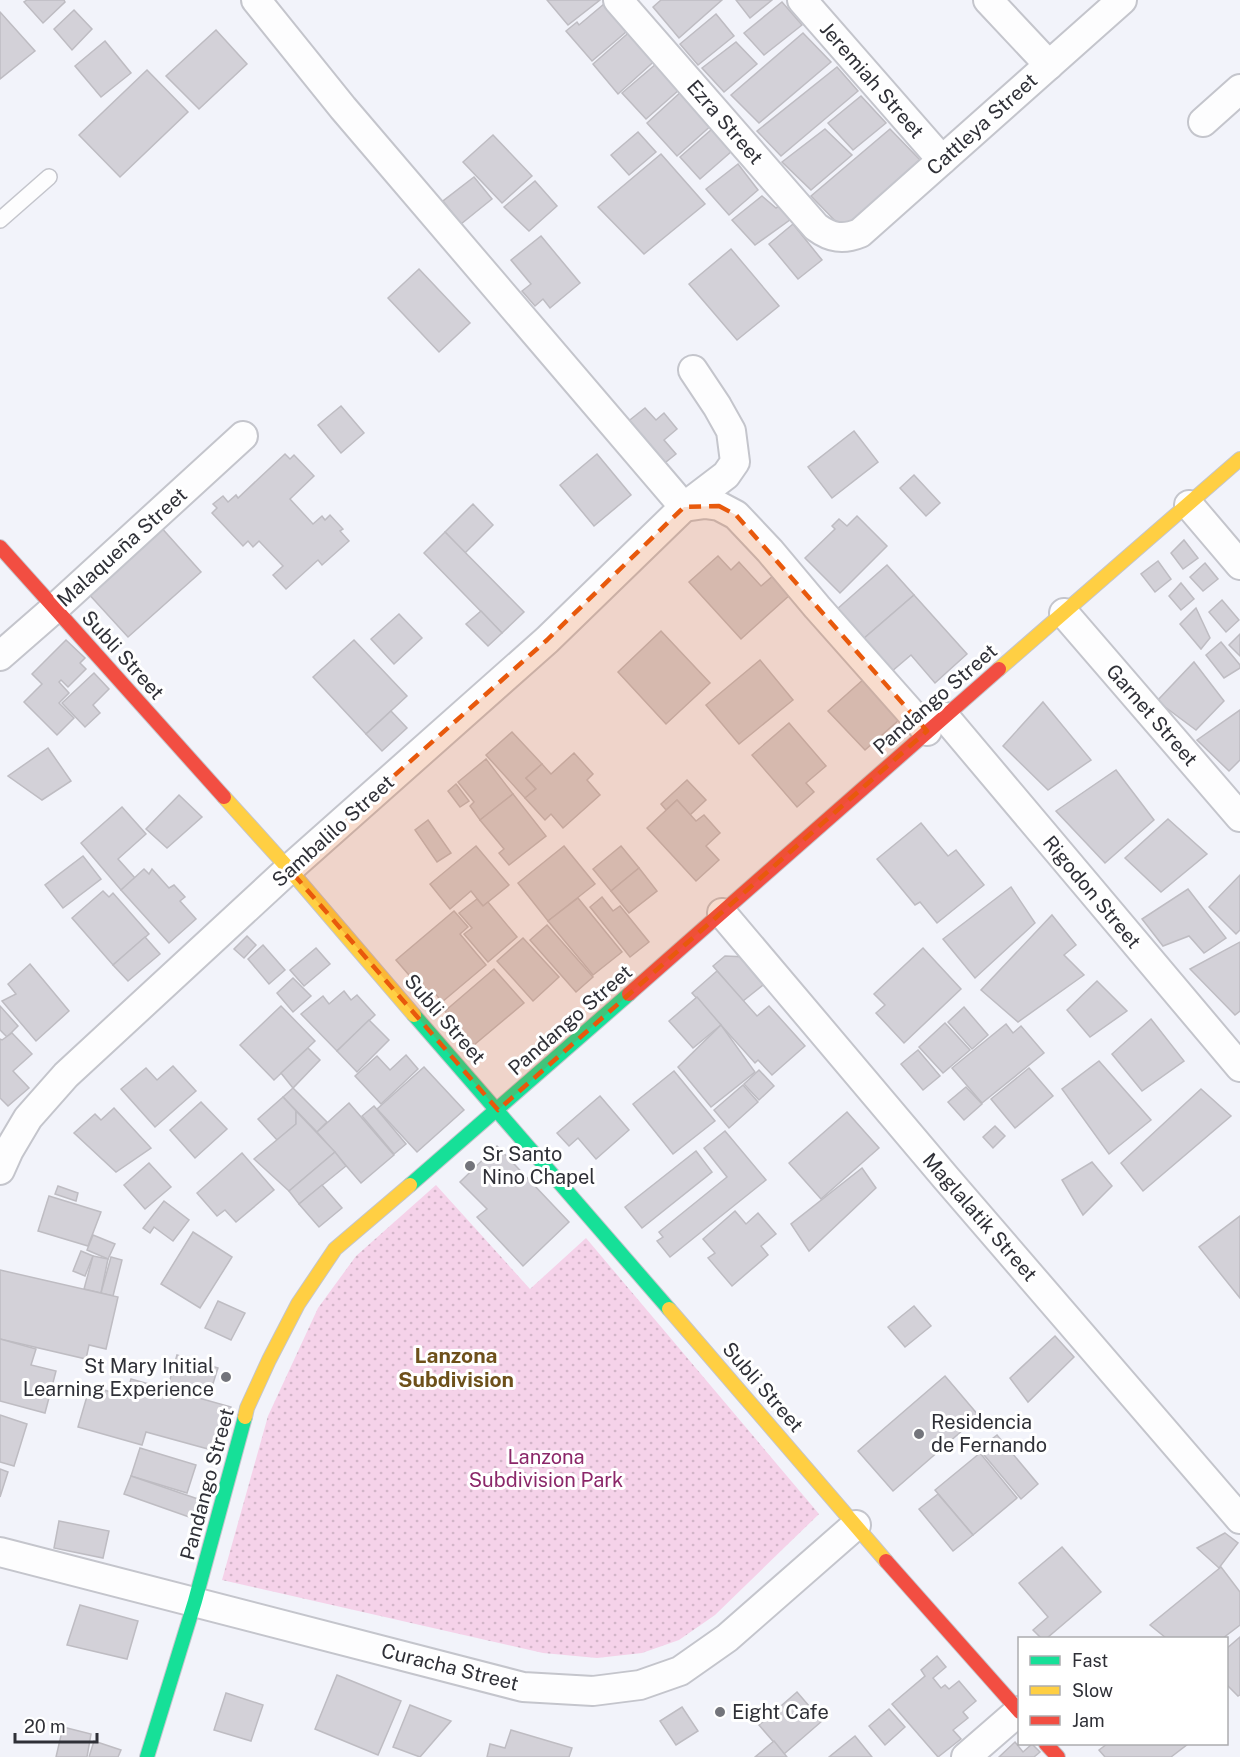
<svg xmlns="http://www.w3.org/2000/svg" width="1240" height="1757" viewBox="0 0 1240 1757" font-family="'Public Sans',sans-serif">
<defs>
<pattern id="park-dots" width="8" height="8" patternUnits="userSpaceOnUse" patternTransform="scale(1.5)"><rect width="8" height="8" fill="#f5d2e9"/><path d="M2 2h.1M6 6h.1" fill="none" stroke="#d2b5c8" stroke-width="1.8" stroke-linecap="round"/></pattern>
</defs>
<rect width="100%" height="100%" fill="#f2f3fa"/>
<path fill="url(#park-dots)" d="M436,1185L530,1289L586,1238L819,1514L715,1615L679,1640L642,1653L597,1658L543,1653L222,1580L268,1416L318,1308L356,1256Z"/>
<g fill="#d3d1d8" stroke="#bebcc2" stroke-width="1.5">
<path d="M27,0H64L65,2L43,23L24,2Z"/>
<path d="M547,0H600L568,25Z"/>
<path d="M661,0H722L679,38L653,7Z"/>
<path d="M736,0H772L750,18Z"/>
<path d="M782,2L802,25L764,55L744,33Z"/>
<path d="M604,4L609,9L633,26L592,61L566,31L577,22L579,25Z"/>
<path d="M74,10L92,29L72,50L54,29Z"/>
<path d="M0,12L35,51L0,79Z"/>
<path d="M716,14L734,36L698,65L680,44Z"/>
<path d="M634,28L660,56L618,94L593,64Z"/>
<path d="M216,30L247,64L199,109L166,76Z"/>
<path d="M803,33L831,62L759,123L731,95Z"/>
<path d="M105,41L131,73L101,97L75,66Z"/>
<path d="M736,42L757,64L724,92L702,68Z"/>
<path d="M656,64L680,89L646,119L622,93Z"/>
<path d="M837,67L858,91L781,156L757,131Z"/>
<path d="M147,70L188,112L120,177L79,135Z"/>
<path d="M683,90L714,123L677,156L647,123Z"/>
<path d="M861,96L886,123L853,150L828,123Z"/>
<path d="M712,129L732,151L700,179L680,157Z"/>
<path d="M825,129L852,155L811,190L782,162Z"/>
<path d="M890,129L921,161L844,230L811,196Z"/>
<path d="M638,132L656,152L629,175L611,155Z"/>
<path d="M493,135L532,176L502,203L463,162Z"/>
<path d="M661,154L705,204L644,254L598,207Z"/>
<path d="M738,164L758,190L729,215L706,189Z"/>
<path d="M474,177L492,199L461,224L443,201Z"/>
<path d="M535,181L557,206L529,231L504,207Z"/>
<path d="M762,196L776,208L781,204L794,217L755,245L732,220Z"/>
<path d="M793,224L822,260L798,279L769,244Z"/>
<path d="M541,236L580,283L550,308L543,299L535,306L522,291L531,284L511,260Z"/>
<path d="M731,249L779,306L737,340L689,284Z"/>
<path d="M419,269L470,323L439,352L388,298Z"/>
<path d="M341,406L364,433L341,453L318,425Z"/>
<path d="M645,408L656,420L664,413L677,429L664,440L676,454L661,466L626,423Z"/>
<path d="M854,431L878,462L832,498L808,467Z"/>
<path d="M285,454L290,459L294,455L314,476L290,499L313,524L322,516L325,520L330,515L343,529L340,531L349,541L322,565L318,560L286,589L273,575L283,566L259,541L253,547L248,541L243,546L212,513L217,508L213,504L223,496L228,502L236,495L238,498Z"/>
<path d="M597,454L631,495L594,526L560,485Z"/>
<path d="M914,475L940,503L926,516L900,488Z"/>
<path d="M473,504L493,525L465,553L445,532Z"/>
<path d="M857,516L887,546L840,593L805,558L835,529L832,526L839,519L847,526Z"/>
<path d="M159,525L201,572L128,637L86,591Z"/>
<path d="M445,532L524,612L502,633L424,553Z"/>
<path d="M1184,540L1198,558L1183,569L1171,553Z"/>
<path d="M718,556L731,570L739,562L761,586L774,575L791,594L741,639L689,582Z"/>
<path d="M1158,561L1171,579L1155,592L1141,574Z"/>
<path d="M1205,563L1218,579L1203,591L1190,577Z"/>
<path d="M887,565L914,595L862,640L836,610Z"/>
<path d="M1181,583L1194,599L1181,610L1169,596Z"/>
<path d="M914,595L967,654L935,683L911,655L891,672L862,640Z"/>
<path d="M1222,600L1239,620L1226,632L1209,612Z"/>
<path d="M1196,608L1210,638L1201,649L1180,624Z"/>
<path d="M481,611L502,633L488,646L466,624Z"/>
<path d="M399,614L422,638L394,664L371,639Z"/>
<path d="M661,631L710,683L666,724L618,672Z"/>
<path d="M1240,634V656L1229,645Z"/>
<path d="M66,640L85,658L80,663L86,669L68,687L61,680L59,682L69,693L59,703L74,718L57,735L24,702L42,684L32,674Z"/>
<path d="M354,640L407,696L366,734L313,677Z"/>
<path d="M1221,642L1240,665V668L1224,678L1206,655Z"/>
<path d="M760,660L793,700L739,744L706,705Z"/>
<path d="M1194,662L1224,701L1196,730L1157,701Z"/>
<path d="M94,673L109,689L93,705L100,713L85,727L62,703Z"/>
<path d="M865,678L899,720L865,750L828,711Z"/>
<path d="M1043,702L1091,760L1048,790L1003,746Z"/>
<path d="M1240,710V760L1229,771L1197,740Z"/>
<path d="M391,711L407,728L382,751L366,734Z"/>
<path d="M789,723L826,766L806,783L814,792L797,807L752,755Z"/>
<path d="M512,732L542,764L526,778L536,789L525,798L486,755Z"/>
<path d="M48,748L71,781L42,800L8,776Z"/>
<path d="M574,753L593,774L587,780L600,795L563,828L551,814L545,820L525,798L536,789L526,778L542,764L551,774Z"/>
<path d="M486,759L513,794L480,820L470,806L474,802L458,782Z"/>
<path d="M1116,770L1154,820L1105,863L1056,811Z"/>
<path d="M687,780L706,800L690,815L677,800L666,810L661,804Z"/>
<path d="M456,784L469,801L460,807L448,791Z"/>
<path d="M513,794L546,836L509,865L499,853L504,849L480,820Z"/>
<path d="M179,795L202,817L167,848L146,829Z"/>
<path d="M677,800L696,821L704,815L720,833L706,846L719,860L696,881L647,828Z"/>
<path d="M122,807L146,834L118,859L135,878L121,890L81,843Z"/>
<path d="M1168,819L1207,854L1161,892L1125,858Z"/>
<path d="M428,820L451,853L437,862L415,830Z"/>
<path d="M921,823L948,856L956,850L984,885L937,923L920,902L915,905L877,859Z"/>
<path d="M476,846L509,885L483,906L471,891L450,909L430,884Z"/>
<path d="M564,846L595,884L548,921L518,883Z"/>
<path d="M621,846L639,868L611,891L593,869Z"/>
<path d="M83,856L101,879L63,908L45,885Z"/>
<path d="M639,868L657,891L629,913L611,891Z"/>
<path d="M144,869L149,874L152,869L169,888L174,885L185,897L180,901L196,919L169,943L121,890Z"/>
<path d="M1240,875V930L1236,934L1209,907Z"/>
<path d="M1011,887L1035,923L975,978L943,939Z"/>
<path d="M1188,889L1226,938L1204,953L1189,936L1163,946L1142,919Z"/>
<path d="M103,891L109,897L113,893L149,934L113,965L72,918Z"/>
<path d="M602,897L613,911L620,906L649,942L630,957L590,907Z"/>
<path d="M578,898L622,952L593,975L548,921Z"/>
<path d="M477,899L483,906L488,902L517,937L488,962L464,934L472,928L459,913Z"/>
<path d="M454,911L468,927L460,934L486,965L442,1002L434,992L428,997L396,960Z"/>
<path d="M1052,915L1076,945L1064,955L1084,975L1018,1022L981,990Z"/>
<path d="M547,925L593,977L576,992L530,940Z"/>
<path d="M247,936L256,945L244,958L234,949Z"/>
<path d="M145,937L160,954L128,981L113,965Z"/>
<path d="M523,938L559,977L533,1001L497,961Z"/>
<path d="M1240,942V1011L1235,1015L1190,969Z"/>
<path d="M263,945L285,970L269,984L248,959Z"/>
<path d="M316,948L330,964L304,986L290,970Z"/>
<path d="M923,948L961,989L904,1043L876,1013L885,1005L874,994Z"/>
<path d="M725,956L748,957L768,981L743,1001L713,966Z"/>
<path d="M30,964L69,1011L36,1041L2,1001L16,994L8,984Z"/>
<path d="M494,969L524,1003L474,1045L445,1011Z"/>
<path d="M717,971L757,1016L769,1006L805,1046L772,1075L758,1060L755,1063L692,993Z"/>
<path d="M293,978L311,996L293,1012L277,993Z"/>
<path d="M1097,981L1127,1011L1090,1037L1067,1010Z"/>
<path d="M344,991L351,1000L357,995L375,1015L337,1051L301,1014L323,996L329,1004Z"/>
<path d="M697,997L721,1025L693,1048L669,1021Z"/>
<path d="M0,1006L18,1026L7,1037L0,1030Z"/>
<path d="M281,1006L315,1041L274,1080L240,1045Z"/>
<path d="M964,1007L988,1035L972,1049L948,1022Z"/>
<path d="M1151,1019L1184,1061L1142,1091L1112,1054Z"/>
<path d="M369,1020L389,1040L357,1072L337,1051Z"/>
<path d="M945,1023L970,1050L943,1073L919,1047Z"/>
<path d="M1006,1024L1013,1033L1021,1026L1044,1053L982,1103L952,1068Z"/>
<path d="M721,1025L755,1072L711,1107L678,1067Z"/>
<path d="M12,1033L32,1054L13,1071L29,1088L8,1106L0,1098V1039L2,1040Z"/>
<path d="M308,1048L320,1060L293,1088L281,1073Z"/>
<path d="M918,1050L940,1076L923,1090L901,1064Z"/>
<path d="M406,1055L418,1069L381,1104L355,1076L377,1056L390,1070Z"/>
<path d="M1099,1061L1151,1120L1109,1154L1062,1089Z"/>
<path d="M173,1066L196,1091L155,1127L121,1089L146,1068L157,1080Z"/>
<path d="M424,1067L464,1110L417,1152L377,1109Z"/>
<path d="M1029,1068L1053,1096L1015,1128L991,1099Z"/>
<path d="M759,1070L774,1086L759,1100L744,1084Z"/>
<path d="M674,1071L715,1121L673,1154L633,1104Z"/>
<path d="M743,1085L758,1102L729,1128L714,1110Z"/>
<path d="M966,1087L982,1104L964,1120L948,1102Z"/>
<path d="M293,1088L327,1122L317,1132L283,1097Z"/>
<path d="M1201,1089L1231,1116L1143,1191L1121,1163Z"/>
<path d="M600,1096L629,1130L596,1159L578,1138L569,1146L557,1133Z"/>
<path d="M283,1097L296,1111V1124L277,1140L258,1119Z"/>
<path d="M201,1102L227,1129L195,1158L170,1130Z"/>
<path d="M349,1103L394,1155L361,1183L317,1132Z"/>
<path d="M374,1106L406,1144L394,1154L362,1116Z"/>
<path d="M114,1108L151,1148L116,1172L74,1133L95,1114L101,1120Z"/>
<path d="M296,1111L335,1152L289,1191L254,1159L296,1124Z"/>
<path d="M847,1112L879,1148L821,1199L789,1163Z"/>
<path d="M995,1126L1005,1136L993,1148L983,1137Z"/>
<path d="M725,1131L766,1180L670,1257L657,1241L663,1237L659,1232L727,1177L704,1148Z"/>
<path d="M497,1146L569,1222L523,1266L477,1217L487,1209L460,1182Z"/>
<path d="M696,1151L712,1172L642,1228L625,1207Z"/>
<path d="M335,1152L346,1166L299,1204L289,1191Z"/>
<path d="M242,1153L274,1190L236,1222L225,1210L217,1216L197,1193Z"/>
<path d="M1092,1162L1112,1186L1083,1215L1062,1180Z"/>
<path d="M149,1163L171,1187L145,1209L124,1185Z"/>
<path d="M862,1168L876,1188L809,1251L791,1224Z"/>
<path d="M322,1185L342,1208L319,1227L299,1204Z"/>
<path d="M58,1186L78,1193L76,1201L55,1194Z"/>
<path d="M49,1196L101,1212L88,1246L38,1231Z"/>
<path d="M164,1201L189,1220L173,1241L154,1227L150,1233L143,1228Z"/>
<path d="M735,1211L746,1224L758,1213L776,1234L761,1246L768,1255L732,1286L708,1258L715,1253L703,1239Z"/>
<path d="M1240,1216V1298L1199,1247Z"/>
<path d="M193,1232L232,1257L200,1308L161,1284Z"/>
<path d="M93,1235L115,1244L108,1259L87,1250Z"/>
<path d="M81,1251L93,1256L85,1276L73,1271Z"/>
<path d="M93,1256L108,1259L101,1293L84,1289Z"/>
<path d="M111,1257L122,1260L113,1296L101,1293Z"/>
<path d="M0,1270L118,1297L106,1349L89,1345L86,1359L0,1339Z"/>
<path d="M218,1301L245,1313L231,1340L205,1328Z"/>
<path d="M914,1306L931,1326L905,1347L888,1327Z"/>
<path d="M1055,1336L1074,1357L1028,1402L1010,1378Z"/>
<path d="M0,1339L36,1349L31,1365L56,1371L45,1413L0,1401Z"/>
<path d="M177,1355L218,1368L209,1396L169,1383Z"/>
<path d="M945,1376L979,1416L893,1491L858,1451Z"/>
<path d="M131,1379L231,1407L219,1452L146,1432L142,1445L78,1427L90,1386L132,1398L134,1391L128,1389Z"/>
<path d="M0,1415L27,1424L14,1466L0,1462Z"/>
<path d="M997,1435L1038,1484L1021,1499L979,1449Z"/>
<path d="M140,1448L196,1465L187,1493L131,1476Z"/>
<path d="M980,1453L1017,1498L973,1535L935,1490Z"/>
<path d="M0,1469L8,1472L0,1497Z"/>
<path d="M131,1476L198,1499L192,1518L124,1494Z"/>
<path d="M938,1494L973,1535L953,1551L919,1509Z"/>
<path d="M59,1521L109,1531L103,1558L54,1548Z"/>
<path d="M1225,1533L1238,1543L1219,1568L1197,1548Z"/>
<path d="M1062,1547L1101,1592L1047,1638H1041L1033,1630L1048,1617L1019,1583Z"/>
<path d="M1221,1567L1240,1592V1625L1223,1638H1166L1150,1625Z"/>
<path d="M80,1605L138,1621L127,1659L67,1645Z"/>
<path d="M1240,1637V1695L1238,1696L1226,1684V1649Z"/>
<path d="M937,1656L946,1667L933,1678L941,1688L945,1685L949,1689L959,1681L976,1701L963,1712L968,1718L953,1730L961,1739L938,1757L892,1704L925,1676L921,1670Z"/>
<path d="M337,1675L401,1701L378,1755L315,1729Z"/>
<path d="M797,1692L822,1721L784,1754L759,1725Z"/>
<path d="M226,1693L263,1705L251,1741L214,1730Z"/>
<path d="M410,1705L451,1721L420,1757L393,1747Z"/>
<path d="M682,1707L698,1731L676,1745L660,1721Z"/>
<path d="M889,1709L905,1727L885,1745L869,1726Z"/>
<path d="M63,1727L91,1734L87,1757H56Z"/>
<path d="M511,1730L572,1748L569,1757H487L490,1744L505,1748Z"/>
<path d="M855,1736L872,1757H829Z"/>
<path d="M94,1741L121,1750L118,1757H89Z"/>
<path d="M774,1741L787,1757H755Z"/>
<path d="M1015,1742L1023,1752L1032,1744L1040,1752L1034,1757H999Z"/>
<path d="M1107,1744H1188L1171,1757H1105L1099,1750Z"/>
</g>
<g fill="none" stroke-linecap="round" stroke-linejoin="round">
<g stroke="#c4c5cc" stroke-width="18">
<path id="lane" d="M0,220L49,177"/>
</g>
<g stroke="#c4c5cc" stroke-width="32">
<g id="street">
<path d="M256,0L343,108L684,507"/>
<path d="M618,0L816,227C831,238 843,240 860,233L1122,0"/>
<path d="M802,0L942,160"/>
<path d="M988,0L1049,65"/>
<path d="M1203,122L1240,89"/>
<path d="M1189,505L1240,565"/>
<path d="M684,507L705,504L719,506L736,515L770,551L817,607L927,731"/>
<path d="M1064,613L1240,817"/>
<path d="M0,656L55,608L243,436"/>
<path d="M945,717L1240,1067"/>
<path d="M722,913L946,1178L1240,1519"/>
<path d="M0,1170L9,1150L28,1118L66,1075L289,869L547,640L684,507L726,475L735,462L731,431L717,406L693,370"/>
<path d="M0,1552L523,1687L593,1691L640,1685L680,1671L727,1638L856,1525"/>
<path d="M966,1757L1019,1711"/>
</g>
</g>
<g stroke="#c4c5cc" stroke-width="16">
<g id="fast">
<path d="M414,1015L669,1309"/>
<path d="M410,1185L629,994"/>
<path d="M147,1757L195,1601L245,1417"/>
</g>
</g>
<g stroke="#c4c5cc" stroke-width="16">
<g id="slow">
<path d="M999,669L1240,459"/>
<path d="M224,797L289,869L414,1015"/>
<path d="M669,1309L886,1561"/>
<path d="M245,1417L247,1408L269,1360L298,1304L335,1249L410,1185"/>
</g>
</g>
<g stroke="#c4c5cc" stroke-width="16">
<g id="jam">
<path d="M0,547L224,797"/>
<path d="M629,994L999,669"/>
<path d="M886,1561L1020,1712"/>
<path d="M1046,1744L1058,1757"/>
</g>
</g>
<use href="#lane" stroke="#fdfdfe" stroke-width="15"/>
<use href="#street" stroke="#fdfdfe" stroke-width="28"/>
<use href="#fast" stroke="#16e098" stroke-width="14"/>
<use href="#slow" stroke="#ffcf43" stroke-width="14"/>
<use href="#jam" stroke="#f24e42" stroke-width="14"/>
</g>
<path fill="#e8590c" fill-opacity="0.2" stroke="#e8590c" stroke-width="4.5" stroke-dasharray="12 8" stroke-linejoin="round" d="M719,506L736,515L927,731L498,1110L289,869L547,640L684,507Z"/>
<g fill="#73747b" stroke="#fff" stroke-width="2">
<circle cx="470" cy="1166" r="6"/>
<circle cx="226" cy="1377" r="6"/>
<circle cx="919" cy="1434" r="6"/>
<circle cx="720" cy="1712" r="6"/>
</g>
<g text-anchor="middle" stroke-width="6" stroke-linejoin="round" paint-order="stroke">
<g font-size="20" fill="#2f3037" stroke="#fff">
<text transform="translate(872 80) rotate(49)" y="7">Jeremiah Street</text>
<text transform="translate(725 122) rotate(49)" y="7">Ezra Street</text>
<text transform="translate(982 124) rotate(-42)" y="7">Cattleya Street</text>
<text transform="translate(122 547) rotate(-42)" y="7">Malaqueña Street</text>
<text transform="translate(123 655) rotate(48)" y="7">Subli Street</text>
<text transform="translate(935 699) rotate(-41)" y="7">Pandango Street</text>
<text transform="translate(1152 715) rotate(49)" y="7">Garnet Street</text>
<text transform="translate(333 831) rotate(-42)" y="7">Sambalilo Street</text>
<text transform="translate(1092 892) rotate(50)" y="7">Rigodon Street</text>
<text transform="translate(445 1019) rotate(49)" y="7">Subli Street</text>
<text transform="translate(570 1020) rotate(-41)" y="7">Pandango Street</text>
<text transform="translate(980 1217) rotate(49)" y="7">Maglalatik Street</text>
<text transform="translate(763 1387) rotate(49)" y="7">Subli Street</text>
<text transform="translate(207 1484) rotate(-75)" y="7">Pandango Street</text>
<text transform="translate(450 1667) rotate(14)" y="7">Curacha Street</text>
</g>
<g font-size="20" fill="#2f3037" stroke="#fff" text-anchor="start">
<text x="482" y="1161">Sr Santo<tspan x="482" dy="23">Nino Chapel</tspan></text>
<text x="214" y="1373" text-anchor="end">St Mary Initial<tspan x="214" dy="23">Learning Experience</tspan></text>
<text x="931" y="1429">Residencia<tspan x="931" dy="23">de Fernando</tspan></text>
<text x="732" y="1719">Eight Cafe</text>
</g>
<g font-size="20" fill="#8b2769" stroke="#fff">
<text x="546" y="1464">Lanzona<tspan x="546" dy="23">Subdivision Park</tspan></text>
</g>
<g font-size="21" font-weight="bold" fill="#6d501a" stroke="#fff">
<text x="456" y="1363">Lanzona<tspan x="456" dy="24">Subdivision</tspan></text>
</g>
</g>
<rect x="1018" y="1637" width="210" height="108" fill="#ffffff" stroke="#acacaf" stroke-width="1.5"/>
<rect x="1030" y="1656" width="30" height="9" fill="#16e098" stroke="#acacaf" stroke-width="1.5"/>
<text x="1072" y="1667" font-size="18" fill="#2f3037">Fast</text>
<rect x="1030" y="1686" width="30" height="9" fill="#ffcf43" stroke="#acacaf" stroke-width="1.5"/>
<text x="1072" y="1697" font-size="18" fill="#2f3037">Slow</text>
<rect x="1030" y="1716" width="30" height="9" fill="#f24e42" stroke="#acacaf" stroke-width="1.5"/>
<text x="1072" y="1727" font-size="18" fill="#2f3037">Jam</text>
<path d="M15 1733v9h82v-9" fill="none" stroke="#2f3037" stroke-width="3"/>
<text x="24" y="1733" font-size="18" fill="#2f3037" stroke="#ffffff" stroke-width="4.5" paint-order="stroke">20 m</text>
</svg>
